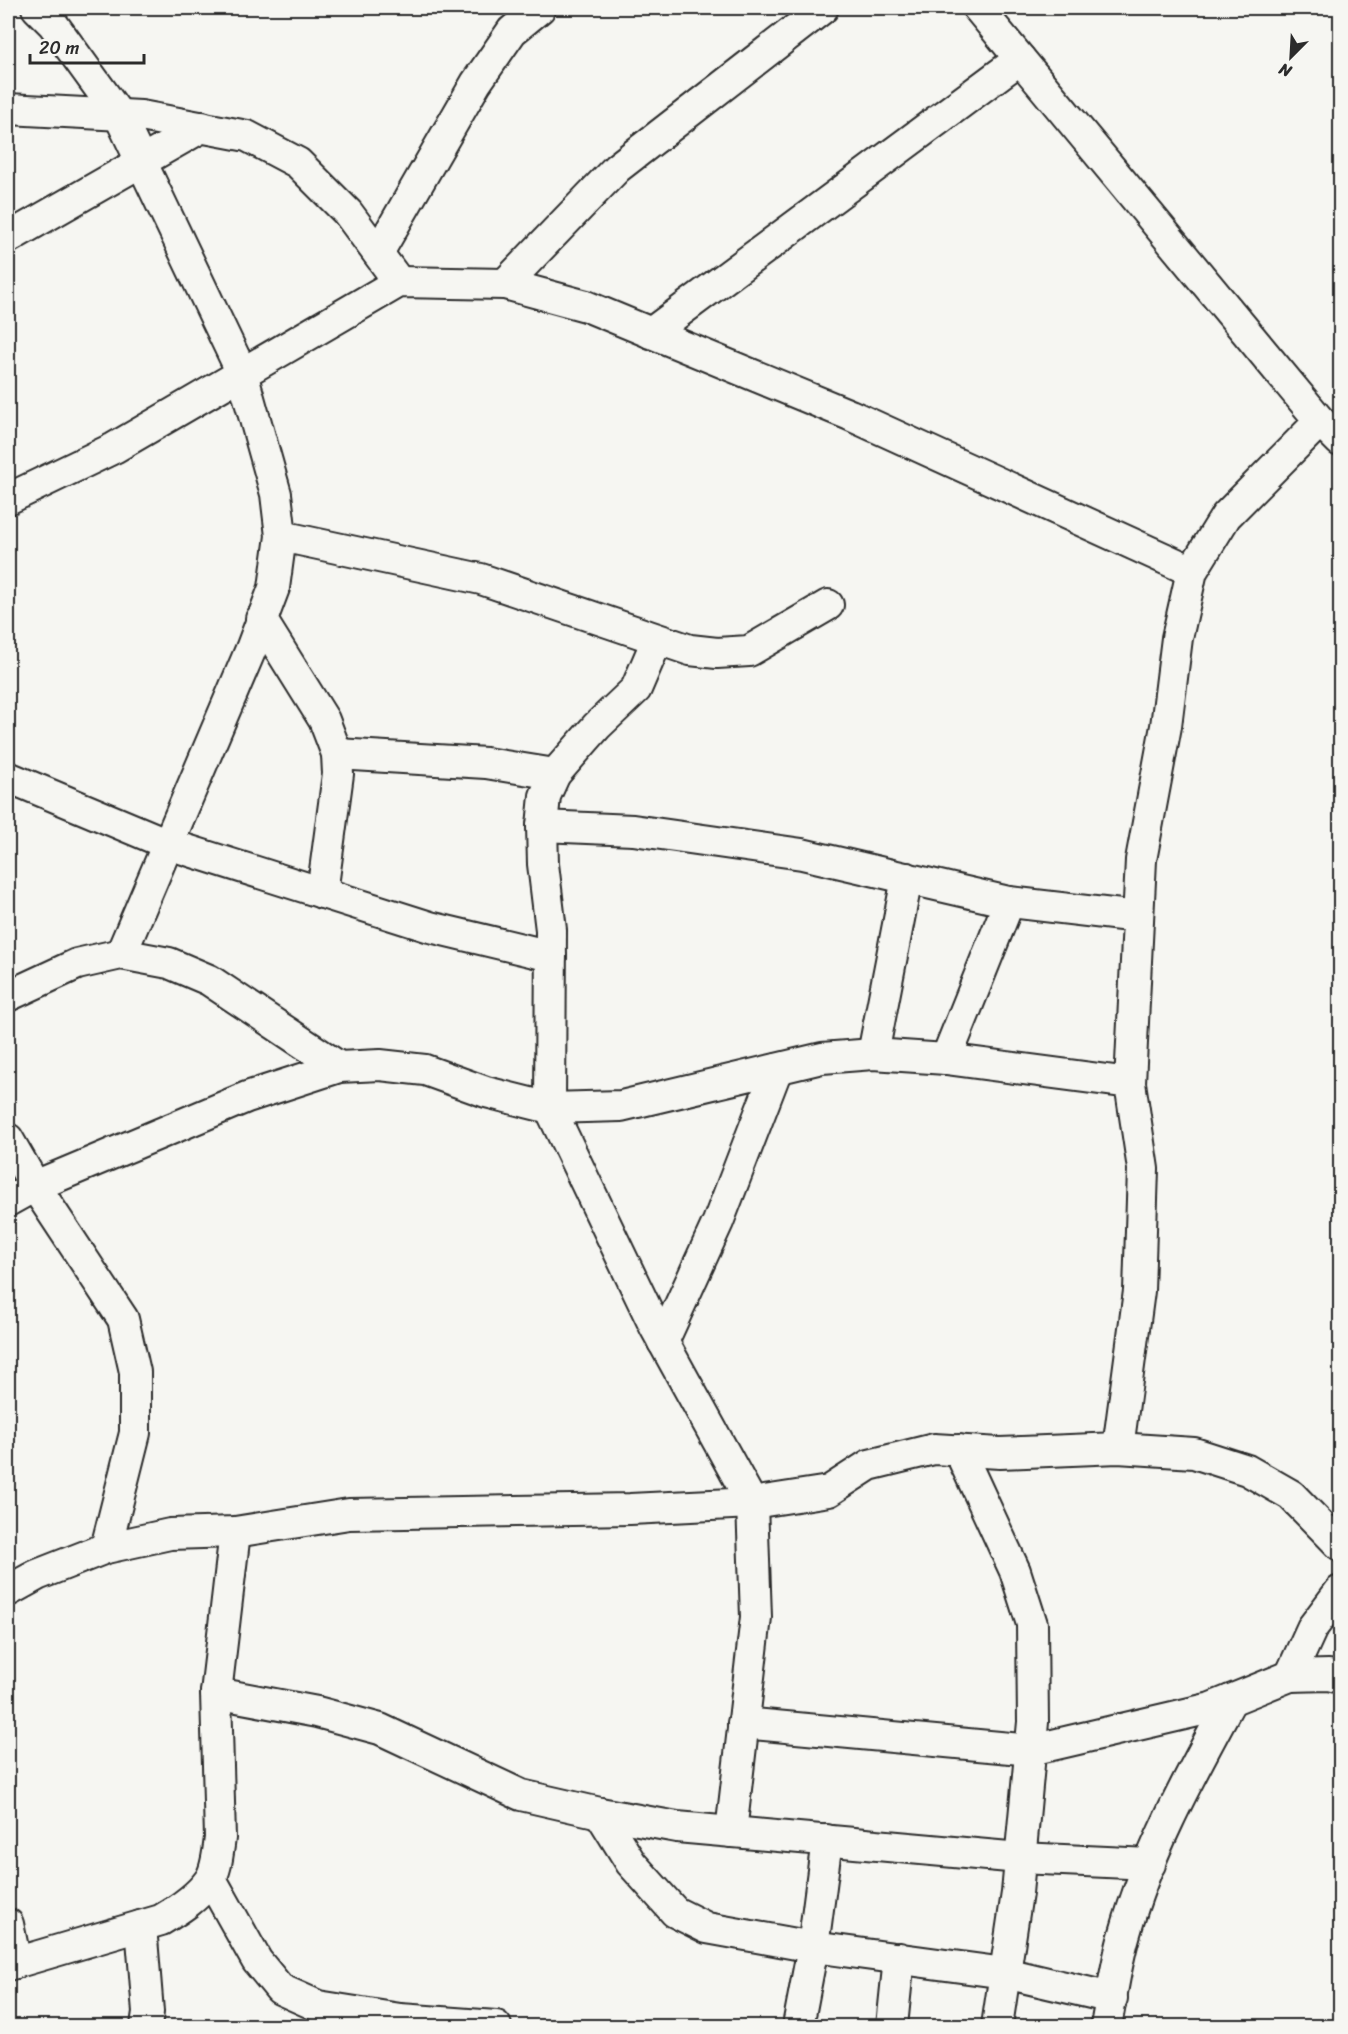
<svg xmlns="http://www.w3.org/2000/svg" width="1348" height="2034" viewBox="0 0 1348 2034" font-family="Sriracha,sans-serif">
<rect width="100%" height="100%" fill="#f6f6f2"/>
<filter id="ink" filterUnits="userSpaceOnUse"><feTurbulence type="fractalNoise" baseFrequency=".0167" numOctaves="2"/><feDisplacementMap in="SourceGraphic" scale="12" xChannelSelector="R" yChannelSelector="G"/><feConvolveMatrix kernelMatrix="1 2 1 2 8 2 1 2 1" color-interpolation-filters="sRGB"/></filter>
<g filter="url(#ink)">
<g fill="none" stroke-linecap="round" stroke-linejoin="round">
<g stroke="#2b2b2b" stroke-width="34">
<g id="minor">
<path d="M37,8L53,24L119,115L242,373L276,494L281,536L274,588L251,649L121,954"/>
<path d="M978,8L1320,421L1340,441"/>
<path d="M8,109L141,116L247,136L298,163L348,213L399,282"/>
<path d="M8,238L202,127"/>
<path d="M378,253L476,83L512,31L540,8"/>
<path d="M505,284L617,168L823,8"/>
<path d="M651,333L1020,59"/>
<path d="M8,499L114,448L399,282L505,284L586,306L850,415L1192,571"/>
<path d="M281,536L481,579L690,650L717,653L749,651L828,605"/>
<path d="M261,619L324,720L337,754L338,774L322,893"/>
<path d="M657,640L636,689L597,726L555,774L545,796L542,826L543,864L551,930L550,1108L655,1327L752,1503L756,1617L731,1832"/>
<path d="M337,754L486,763L555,774"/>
<path d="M8,777L168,844L430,927L551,956"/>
<path d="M542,826L633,830L802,854L1009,902L1138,917"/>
<path d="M8,996L77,964L121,954L169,963L209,980L339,1067"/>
<path d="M873,1054L907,878"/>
<path d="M946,1059L1009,902"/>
<path d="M8,1139L35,1186L123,1319L135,1372V1433L106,1548"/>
<path d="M8,1201L35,1186L247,1097L339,1067L380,1065L425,1070L486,1092L550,1108L621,1106L822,1058L873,1054L946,1059L1130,1083"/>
<path d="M663,1342L718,1222L777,1069"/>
<path d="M1118,1448L1139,1291L1143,1169L1130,1083L1141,860L1166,726L1177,638L1192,571L1226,516L1320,421"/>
<path d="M959,1450L1015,1571L1032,1624L1033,1722L1017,1893L997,2026"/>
<path d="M8,1591L37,1575L106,1548L170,1534L235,1532L349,1514L630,1509L752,1503L829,1491L869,1465L934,1449L1000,1453L1118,1448L1194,1453L1247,1470L1291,1495L1340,1545"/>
<path d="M1290,1676L1312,1628L1340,1591"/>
<path d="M216,1693L317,1712L380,1729L521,1795L600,1813L677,1827L1020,1858L1150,1864"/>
<path d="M743,1723L1031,1750L1211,1708L1290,1676L1329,1675L1340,1678"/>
<path d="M600,1813L631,1863L675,1912L707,1928L813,1947L1005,1973L1112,1998"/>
<path d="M211,1879L257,1961L280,1989L318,2006L400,2019L496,2026"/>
<path d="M8,1924L16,1963"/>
<path d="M141,1926L148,2012L146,2026"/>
<path d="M8,1965L161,1920C178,1910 197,1898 209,1881C217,1870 218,1851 220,1838L216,1693L235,1532"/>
<path d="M798,2026L813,1947L827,1840"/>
<path d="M892,2026L899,1958"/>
<path d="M1106,2026C1112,1995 1116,1963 1125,1933C1148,1851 1191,1774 1231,1700"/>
</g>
</g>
<use href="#minor" stroke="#f6f6f2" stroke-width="30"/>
</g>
</g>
<rect width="1348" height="2034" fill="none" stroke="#f6f6f2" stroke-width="30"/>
<rect x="15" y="15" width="1318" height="2004" fill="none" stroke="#2b2b2b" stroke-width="2" filter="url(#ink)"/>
<g transform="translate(1291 57) rotate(204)" stroke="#f6f6f2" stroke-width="4.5" paint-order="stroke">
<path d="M0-4.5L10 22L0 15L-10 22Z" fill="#2b2b2b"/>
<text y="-9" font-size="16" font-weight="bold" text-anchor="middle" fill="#2b2b2b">N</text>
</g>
<path d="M30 54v9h114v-9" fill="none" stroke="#2b2b2b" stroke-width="3"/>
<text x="39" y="54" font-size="18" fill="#2b2b2b" stroke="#f6f6f2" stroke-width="4.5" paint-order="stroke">20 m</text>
</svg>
